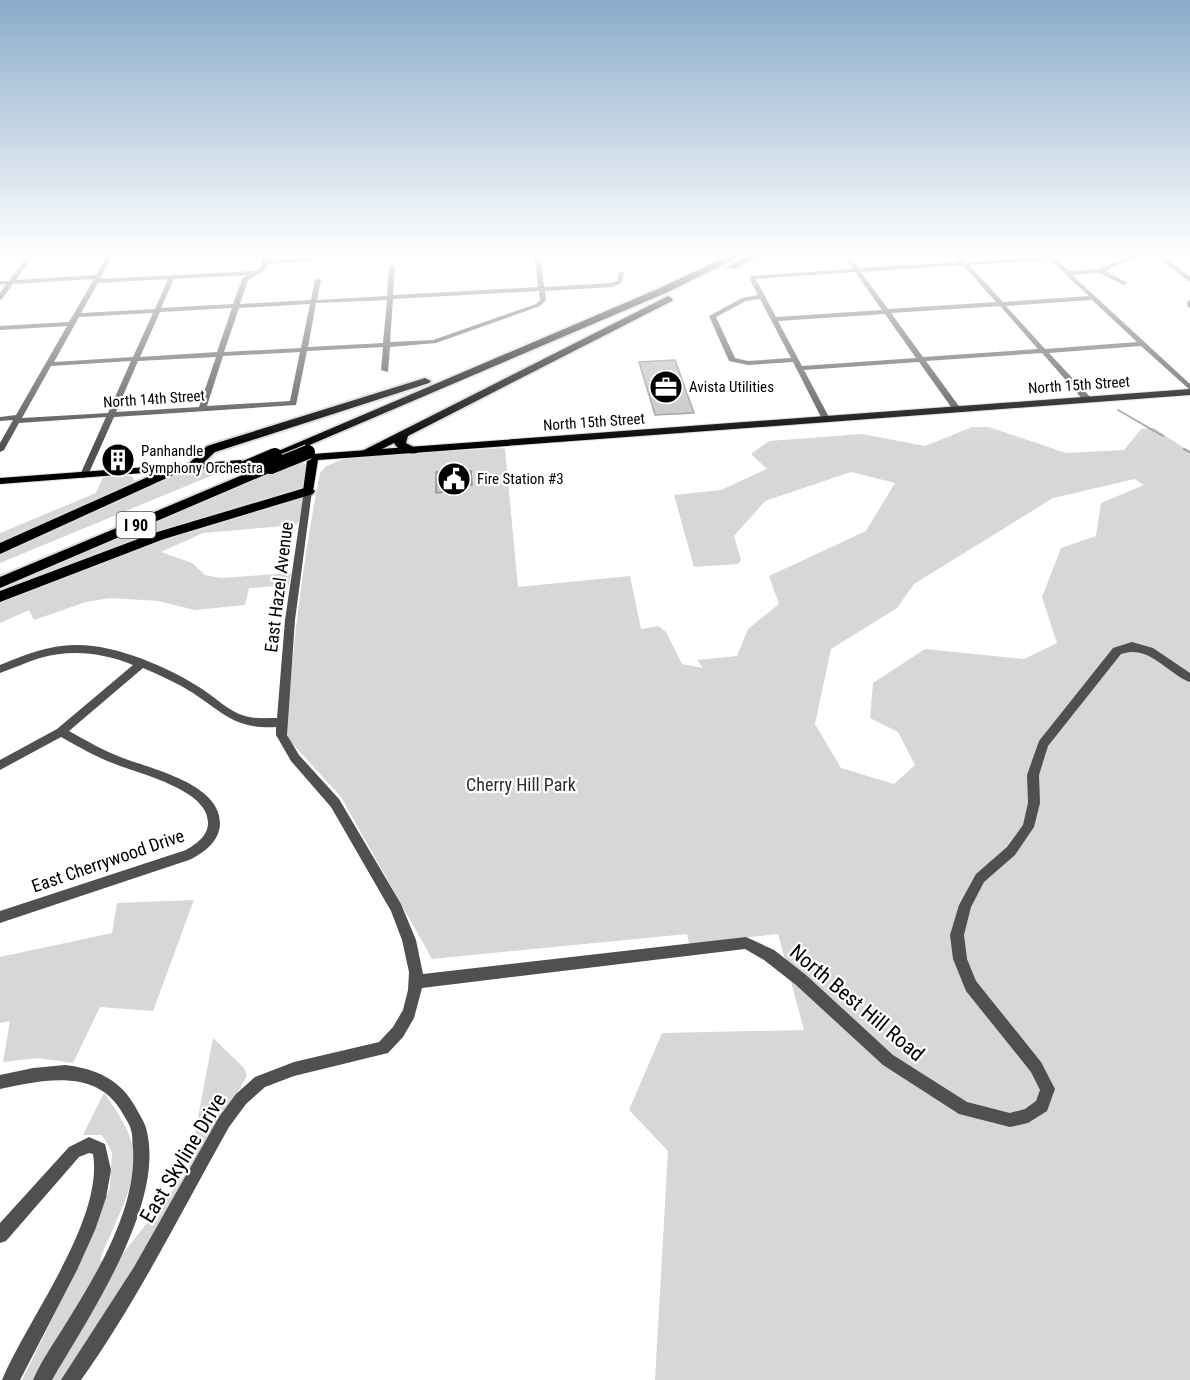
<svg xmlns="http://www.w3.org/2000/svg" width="1190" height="1380" viewBox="0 0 1190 1380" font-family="'Roboto Condensed',sans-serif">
<rect width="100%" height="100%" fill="#fff"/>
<g fill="#d7d7d7" fill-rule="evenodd">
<path d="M972,427H989L1066,453L1124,450L1141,429L1154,428L1190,452V1380H655L668,1151L629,1110L662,1033L804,1030L778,934L689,944L687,934L432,959L341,797L290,741L286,731C293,644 303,559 320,473L326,466L349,457L503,448L505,449L518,587L630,576L641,629L658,626L666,632L682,664L703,668L697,660L737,656L748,629L779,604L769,576L866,531L895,483L851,472L765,501L734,536L741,560L738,564L694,567L674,495L721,490L767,469L751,454L769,441L862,434L925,446ZM1135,479L1144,485L1101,503L1096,536L1061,548L1042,597L1057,643L1024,659L925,649L873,683L870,718L898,732L915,765L894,784L841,768L815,724L831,649L897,608L914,584L1053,498Z"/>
<path d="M303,463L307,465L308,470L304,487L292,493L0,593V588L289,464Z"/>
<path d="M230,468L0,563V551L176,472Z"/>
<path d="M122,476H132L135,482L0,546V533L96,493L103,477Z"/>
<path d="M304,496L300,519L296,525L203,533L161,552L192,563L205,575L221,578L291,573L289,585L249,588L245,605L195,610L158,601L111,598L86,602L34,620L29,610L0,623V601L126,551L202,525Z"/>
<path d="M194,900L153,1011L100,1007L73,1063L38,1058L3,1062L10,1021L0,1023V957L112,933L117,903Z"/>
<path d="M213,1038L244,1068L247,1075L243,1083L169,1213L63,1380H22L85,1252L110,1187L112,1152L102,1135H83L104,1093C142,1145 142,1164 116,1222C111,1235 103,1248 100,1261L121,1256L188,1171Z"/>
</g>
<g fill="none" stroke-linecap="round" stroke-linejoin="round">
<g stroke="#9e9e9e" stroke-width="2">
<path d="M1118,410L1163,436"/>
<path d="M1184,449L1190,452"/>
</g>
</g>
<g fill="#c0c0c0" stroke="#949494" stroke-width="1.5">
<path d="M675,360L694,413L655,415L639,362Z"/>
<path d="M453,468L454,472L471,471L472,485L453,487L454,491L436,493V472Z"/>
</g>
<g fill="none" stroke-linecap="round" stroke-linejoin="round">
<g stroke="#dbdbdb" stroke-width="2">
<g id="major">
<path d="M1190,389V395L318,460L313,491L308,494L303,491L307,461L295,462L290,459L295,456L313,454Z"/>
<path d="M255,459L259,460V464L0,484V478Z"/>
</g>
</g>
<g stroke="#dbdbdb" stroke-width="4">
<g id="highway">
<path d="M732,254H744L668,292L279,458H271L269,455L660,288Z"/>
<path d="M750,254H762L735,269L727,267Z"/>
<path d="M668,296L673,299L672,301L408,436L406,443L419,450L417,453C409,455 398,450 394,443L368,456H360L358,453Z"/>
<path d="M425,378L431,381L429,383L215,452L196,470L191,471L185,467L207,446Z"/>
<path d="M271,463L276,464L277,467L276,470L0,588V577Z"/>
<path d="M177,464L182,465L183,468L182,471L0,554V543Z"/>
<path d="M308,487L315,491L313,494L164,539L0,602V591L154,533Z"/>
</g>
</g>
<g fill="#505050" fill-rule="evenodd">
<path d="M28,254H34L16,280L96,275L108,254H114L100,279L254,271L260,268L264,254H270L268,260L307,258L312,254H318L309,262L267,264L265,270L248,280L240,304L311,300L315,280L318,278L321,280L317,300L387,296L389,267L392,265L395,267L393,295L538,287L534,254H540L544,287L611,283L617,281L619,271L624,272L622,283L612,287L545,291L546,300L540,306L436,343L390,347L388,372L381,370L383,347L307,351L296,405L114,417L88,475L84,478L80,475L106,417L19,423L4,450L0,452V443L13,420L0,421V417L16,415L67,326L0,330V326L69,322L94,279L13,284L2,299L0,300V293L6,284L0,285V281H9ZM247,275L242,279L233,304L161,308L174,279ZM168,279L155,309L81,313L98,283ZM539,291L540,300L536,304L433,340L390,342L393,299ZM387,300L383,343L308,347L316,303ZM310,304L301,348L224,352L239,308ZM232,308L217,352L140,357L160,312ZM153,313L133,357L54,362L79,317ZM300,352L290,401L207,406L223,356ZM216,357L199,407L116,412L138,361ZM131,361L108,413L22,418L51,366Z"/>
<path d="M842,254H848L859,268L960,262L953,254H959L966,262L1046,257V254H1050L1069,271L1099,269L1132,255L1173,254L1164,256L1190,277V282L1157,257L1133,259L1105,271L1126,282V284L1124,285L1099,273L1072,275L1190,384V390L1141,346L1049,353L1091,398L1092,400L1088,402H1085L1042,353L926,361L961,409L957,411H954L919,362L804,370L830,419L823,421L793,362L748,365L729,361L709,316L742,298L758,295L750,280L751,276L853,269ZM1050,260L1089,296L1003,302L969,265ZM963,265L996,302L888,309L861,272ZM855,272L882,310L776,317L756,280V279ZM760,299L791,358L748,361L735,358L716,317L746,301ZM1092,300L1137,342L1045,349L1006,306ZM1000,306L1038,349L923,357L891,313ZM885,314L916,358L802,366L778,321Z"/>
<path d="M1190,300V308L1187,306V302Z"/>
<path d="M308,488L312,491L295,620L287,735L299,755L339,799L401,904L416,940L423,974L746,937L774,950L806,975L893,1055L967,1102L1010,1113L1025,1109L1036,1101L1040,1090L1031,1072L966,991L953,959L950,935L959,905L976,874L1007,847L1023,825L1028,803L1027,775L1039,741L1113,648L1132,642L1153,648L1190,673V682C1165,672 1149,644 1121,654L1048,746L1039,775L1040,803L1034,827L1015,855L984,882L971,907L964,935L967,959L976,981L1041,1062L1055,1089L1047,1111L1028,1123L1010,1127L959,1114L883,1065L796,985L764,960L745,949L422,988L414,1018L403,1037L388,1053L294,1076L265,1087L246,1104L229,1127C181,1212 138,1300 81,1380H61L134,1267L219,1117L236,1094L255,1077L294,1062L379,1042L393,1027L403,1010L408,990L409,972L402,940L391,911L331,807L291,761L276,735V727C235,729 225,714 193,693C177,683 160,675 143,668L69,731C87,741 104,751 123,758C152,769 220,784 220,823C220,841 204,853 189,860L0,923V911L186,850C196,844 208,836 208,823C209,790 140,774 115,764C96,757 79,747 61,737L0,770V760L57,729L133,665C103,653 72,649 40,658C27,662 14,668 0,673V665C24,655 49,645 75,645C114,644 166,666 199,687C214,696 229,712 245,716C255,719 266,718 277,718L285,620L304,491Z"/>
<path d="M65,1065C97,1069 120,1079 136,1108C139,1114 144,1121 146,1128C167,1202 88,1318 52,1380H33C41,1361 54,1343 65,1325C96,1275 137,1209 133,1148C132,1143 133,1136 131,1130C130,1125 126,1119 123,1114C98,1067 42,1080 0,1089V1075L33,1068Z"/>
<path d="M89,1137L105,1144L111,1170L106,1198L95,1230L77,1270L20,1380H2C28,1318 104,1220 93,1154L89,1153L79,1157L6,1241L0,1243V1223L69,1147Z"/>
</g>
<use href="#major" fill="#000" fill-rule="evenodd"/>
<use href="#highway" fill="#000" fill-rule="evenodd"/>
<g stroke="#dbdbdb" stroke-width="16" stroke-linecap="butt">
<g id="highway-bridge">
<path d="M271,467L308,452"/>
<path d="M244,468L275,455"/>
</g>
</g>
<use href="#highway-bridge" stroke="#000" stroke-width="14"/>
</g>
<linearGradient id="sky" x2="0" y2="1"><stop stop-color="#8aabca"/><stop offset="0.57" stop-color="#fff"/><stop offset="1" stop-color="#fff" stop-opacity="0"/></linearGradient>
<rect width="1190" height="447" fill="url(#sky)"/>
<defs>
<g id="office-disc" transform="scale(1.725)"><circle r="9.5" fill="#000" stroke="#fff"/><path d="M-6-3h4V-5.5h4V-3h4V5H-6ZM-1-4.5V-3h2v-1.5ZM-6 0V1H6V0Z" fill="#fff"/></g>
<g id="building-disc" transform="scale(1.725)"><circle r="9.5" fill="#000" stroke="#fff"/><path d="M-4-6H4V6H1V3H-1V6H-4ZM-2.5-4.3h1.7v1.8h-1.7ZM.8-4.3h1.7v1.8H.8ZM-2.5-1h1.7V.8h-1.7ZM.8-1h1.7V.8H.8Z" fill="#fff"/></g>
<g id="civic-disc" transform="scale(1.725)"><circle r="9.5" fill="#000" stroke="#fff"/><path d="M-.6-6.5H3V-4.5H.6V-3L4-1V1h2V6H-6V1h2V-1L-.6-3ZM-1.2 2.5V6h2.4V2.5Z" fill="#fff"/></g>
</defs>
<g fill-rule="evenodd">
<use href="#office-disc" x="666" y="387"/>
<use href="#building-disc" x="118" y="460"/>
<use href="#civic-disc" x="454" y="479"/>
</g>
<g text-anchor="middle" stroke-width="4.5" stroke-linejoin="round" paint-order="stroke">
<g font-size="15" fill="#000" stroke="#fff">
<text transform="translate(1079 385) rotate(-4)" y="5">North 15th Street</text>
<text transform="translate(154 399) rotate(-4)" y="5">North 14th Street</text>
<text transform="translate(594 422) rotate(-4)" y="5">North 15th Street</text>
</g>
<g font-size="15" fill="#000" stroke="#fff" text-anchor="start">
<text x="689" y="392">Avista Utilities</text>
<text x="141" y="456">Panhandle<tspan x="141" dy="17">Symphony Orchestra</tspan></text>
<text x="477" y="484">Fire Station #3</text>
</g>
<rect fill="#fff" stroke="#4c4c4c" stroke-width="1.5" x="116.5" y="512" width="39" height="26" rx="4.5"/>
<g font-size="16" font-weight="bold" fill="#000">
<text x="136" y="531">I 90</text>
</g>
<g font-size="18" fill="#000" stroke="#fff">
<text transform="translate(279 587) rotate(-83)" y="6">East Hazel Avenue</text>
<text transform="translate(108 861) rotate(-19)" y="6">East Cherrywood Drive</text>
</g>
<g font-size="18" fill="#2e2e2e" stroke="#fff">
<text x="521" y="791">Cherry Hill Park</text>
</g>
<g font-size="21" fill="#000" stroke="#fff">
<text transform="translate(857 1003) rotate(40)" y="7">North Best Hill Road</text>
<text transform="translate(183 1158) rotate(-59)" y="7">East Skyline Drive</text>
</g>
</g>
</svg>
